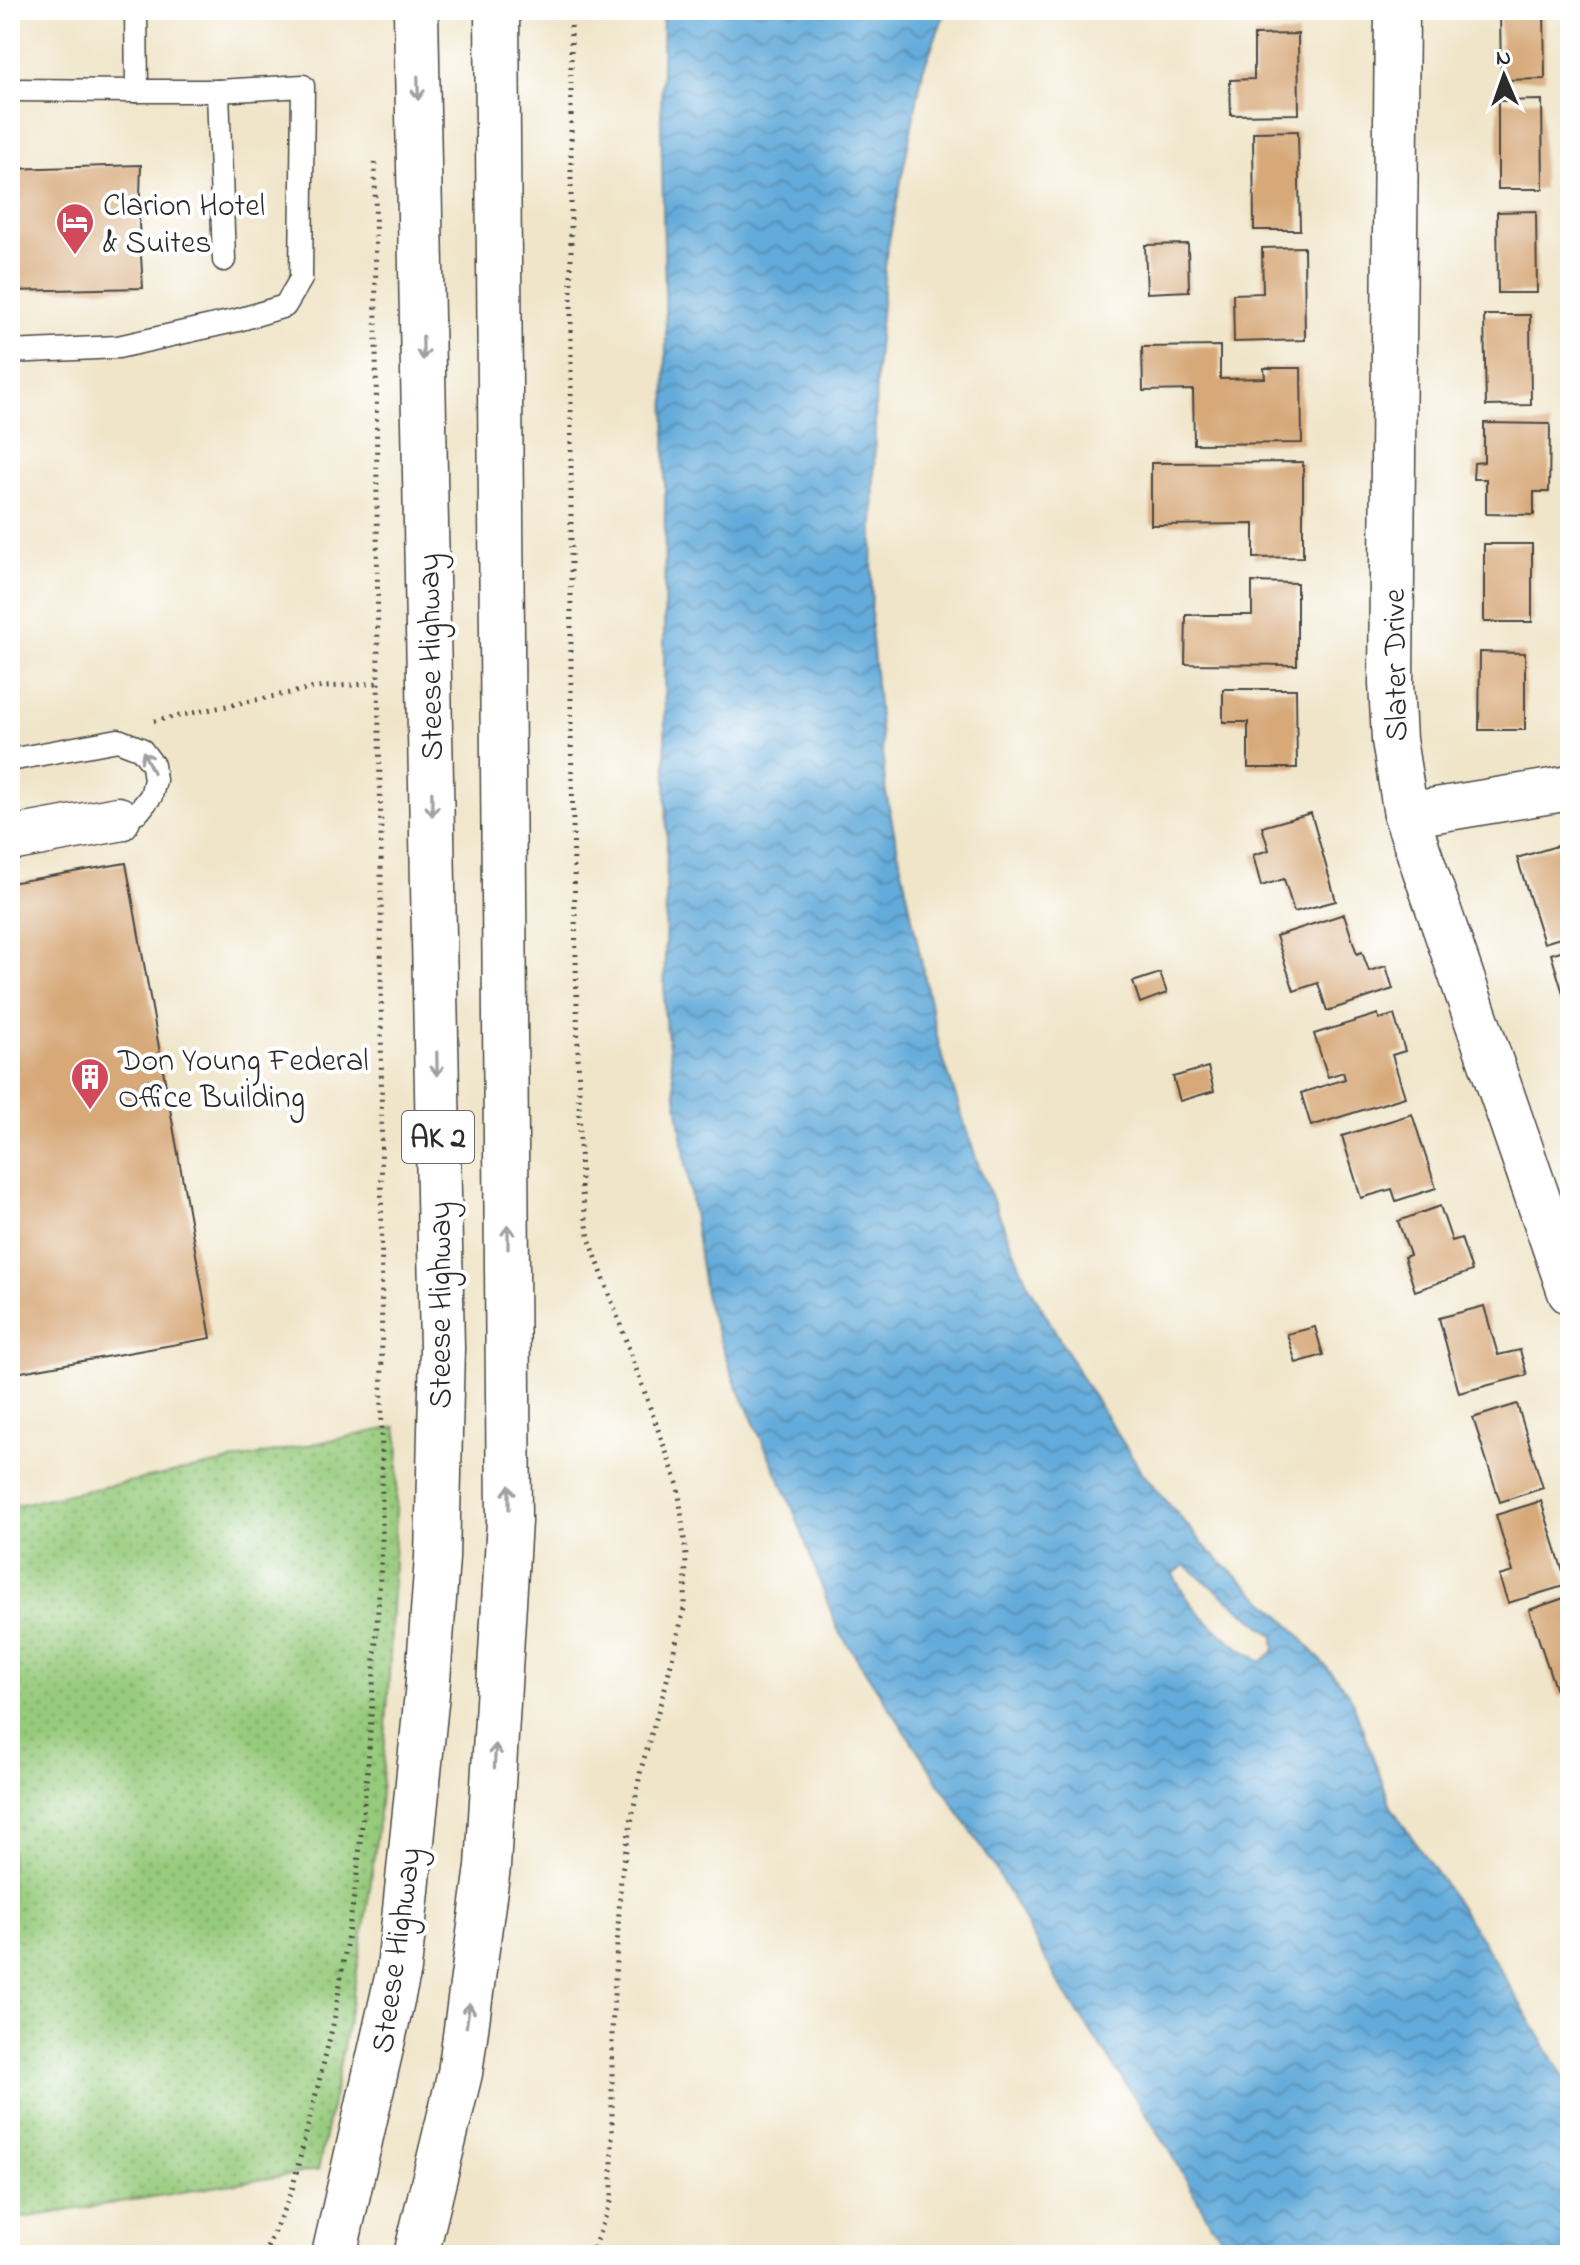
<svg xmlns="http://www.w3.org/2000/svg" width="1580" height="2265" viewBox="0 0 1580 2265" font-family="'Indie Flower',sans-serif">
<defs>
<pattern id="green-dots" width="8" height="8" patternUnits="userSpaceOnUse" patternTransform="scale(2)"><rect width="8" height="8" fill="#96ca7b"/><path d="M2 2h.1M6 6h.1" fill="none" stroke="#7ba465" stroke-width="1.8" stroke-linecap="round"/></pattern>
<pattern id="water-waves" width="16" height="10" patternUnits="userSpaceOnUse" patternTransform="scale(2)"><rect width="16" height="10" fill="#63abda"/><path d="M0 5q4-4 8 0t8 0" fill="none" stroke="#528bb1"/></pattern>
</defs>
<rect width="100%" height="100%" fill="#fff"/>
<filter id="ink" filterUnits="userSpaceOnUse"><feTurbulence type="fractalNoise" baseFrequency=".0125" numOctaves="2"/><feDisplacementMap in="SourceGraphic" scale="16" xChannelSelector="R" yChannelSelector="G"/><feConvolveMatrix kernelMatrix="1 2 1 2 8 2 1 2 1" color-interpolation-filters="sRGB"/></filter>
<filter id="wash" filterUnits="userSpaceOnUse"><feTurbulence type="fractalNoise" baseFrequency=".006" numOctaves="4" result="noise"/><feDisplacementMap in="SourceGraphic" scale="32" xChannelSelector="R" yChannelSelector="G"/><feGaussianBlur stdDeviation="1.8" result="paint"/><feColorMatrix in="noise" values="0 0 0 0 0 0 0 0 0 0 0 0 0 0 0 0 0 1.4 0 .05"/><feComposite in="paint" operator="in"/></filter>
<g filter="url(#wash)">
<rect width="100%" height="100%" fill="#f0e5c9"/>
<path fill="url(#green-dots)" stroke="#607a53" stroke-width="2" d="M396,1427L399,1447C392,1578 391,1711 376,1841C363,1952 341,2061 318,2170L10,2220V1506Z"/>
<path fill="url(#water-waves)" stroke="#476b82" stroke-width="2" fill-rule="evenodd" d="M663,10H946L923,70L886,256L876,372L871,628L886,793L939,1046L979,1167L1027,1282L1086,1385L1144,1475L1209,1551L1287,1621L1349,1693L1392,1808L1485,1945L1570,2087V2255H1238L1212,2226L1168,2147L1061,1987L992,1863L837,1628L792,1506L734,1379L706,1302L664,1012L667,840L664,668L666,335L661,120ZM1185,1565L1274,1636L1275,1650L1261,1662C1225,1639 1192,1614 1173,1574Z"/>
<g id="blocks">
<g fill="#d7a979">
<rect x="1252" y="10" width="50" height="7"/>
<path d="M1500,10H1544L1545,79L1501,80Z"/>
<path d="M1298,34L1299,114L1231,115L1230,80L1254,79V35Z"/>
<path d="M1542,100L1543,189H1498V101Z"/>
<path d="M1298,131L1300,230H1254L1253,132Z"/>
<path d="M141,165L139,224L143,288L10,291V169Z"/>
<path d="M1536,211L1537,293H1498L1497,212Z"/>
<path d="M1188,244L1189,291L1147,293L1145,245Z"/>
<path d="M1304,247L1305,340L1234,342L1233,294L1263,293L1262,248Z"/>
<path d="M1484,315H1530L1531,405L1486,406Z"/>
<path d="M1220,346V379L1265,378L1264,368H1301L1302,443L1194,444L1193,390L1143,391L1142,347Z"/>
<path d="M1484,423L1550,424L1549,492H1534V515L1486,514V479H1473L1474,463L1484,462Z"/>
<path d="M1303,462V557L1254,558V524L1151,525V463Z"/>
<rect x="1484" y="544" width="48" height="78"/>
<path d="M1252,582L1297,583V665L1185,664L1186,615H1252Z"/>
<path d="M1480,652L1525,653V730H1479Z"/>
<path d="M1223,689H1296L1297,768H1248V722H1223Z"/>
<path d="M1311,813L1336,901L1294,912L1284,879L1261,886L1253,855L1269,850L1262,827Z"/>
<path d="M1560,845L1570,878V935L1544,943L1517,858Z"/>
<path d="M126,863L211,1338L10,1374V883Z"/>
<path d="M1344,914L1357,954L1362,952L1369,971L1386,966L1393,989L1327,1011L1318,983L1294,991L1276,936Z"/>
<path d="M1570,948V1013H1569L1551,954Z"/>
<path d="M1160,973L1167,993L1140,1003L1133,982Z"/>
<path d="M1378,1014L1379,1019L1394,1015L1405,1051L1392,1055L1405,1097L1311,1126L1301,1093L1345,1079L1343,1072L1328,1077L1314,1034Z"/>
<path d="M1208,1067L1214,1091L1180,1101L1173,1077Z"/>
<path d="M1412,1114L1436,1188L1396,1201L1392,1189L1361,1198L1342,1136Z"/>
<path d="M1440,1206L1452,1241L1461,1238L1472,1271L1415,1291L1404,1257L1410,1255L1398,1221Z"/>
<path d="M1484,1306L1498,1355L1520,1350L1527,1375L1459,1393L1439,1318Z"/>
<path d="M1315,1327L1323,1355L1296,1363L1287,1334Z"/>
<path d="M1517,1404L1543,1488L1500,1502L1473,1418Z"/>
<path d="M1541,1501L1567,1585L1508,1603L1499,1576L1513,1572L1496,1515Z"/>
<path d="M1570,1596V1693L1558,1697L1529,1610Z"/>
</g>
</g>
</g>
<g filter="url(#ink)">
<use href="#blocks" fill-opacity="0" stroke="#494743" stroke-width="2"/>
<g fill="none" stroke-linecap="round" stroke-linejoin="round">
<g stroke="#494743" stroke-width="25">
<g id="lane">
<path d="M10,90L137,91"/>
<path d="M218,91L224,260"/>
<path d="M10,352L118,347L238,320L285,306L301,279L303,86L218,91H137L136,10"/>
<path d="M10,760L118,740L141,749L153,765L155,780L151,796L139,811L118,819"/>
</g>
</g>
<g stroke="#494743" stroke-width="47">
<g id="street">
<path d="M1397,10L1391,683L1394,740L1406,815L1570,1292"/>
<path d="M1406,815L1570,788"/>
<path d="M10,839L118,819"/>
</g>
</g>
<g stroke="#494743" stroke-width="47">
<g id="highway">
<path d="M334,2255L399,1969L427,1693L437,1558L442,1348L416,10"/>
<path d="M416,2255L460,2073L488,1867L509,1521L497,10"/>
</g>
</g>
<g stroke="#494743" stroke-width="5" stroke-dasharray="2 6" stroke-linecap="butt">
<path d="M571,10V733L581,1186L589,1238L678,1485L686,1556L685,1605L665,1688L641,1769L621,1876L612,2031V2199L591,2255"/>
<path d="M154,721L314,688L378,683"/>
<path d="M264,2255L292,2190L334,2021L356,1884L368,1764L382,1547L381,833L378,683L375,162"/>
</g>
<use href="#lane" stroke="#fff" stroke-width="22"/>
<use href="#street" stroke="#fff" stroke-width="44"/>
<use href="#highway" stroke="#fff" stroke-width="44"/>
</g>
<defs><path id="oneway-shaft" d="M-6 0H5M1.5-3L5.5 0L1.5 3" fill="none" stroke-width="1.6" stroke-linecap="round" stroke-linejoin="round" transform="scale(2)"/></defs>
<g stroke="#a0a0a0">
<use href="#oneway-shaft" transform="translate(418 88) rotate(89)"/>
<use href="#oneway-shaft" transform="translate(423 348) rotate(89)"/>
<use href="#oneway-shaft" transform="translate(148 762) rotate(-116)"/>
<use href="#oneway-shaft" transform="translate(432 804) rotate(89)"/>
<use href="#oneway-shaft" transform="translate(437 1064) rotate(89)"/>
<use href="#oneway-shaft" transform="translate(508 1237) rotate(-90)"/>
<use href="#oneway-shaft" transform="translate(509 1497) rotate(-90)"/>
<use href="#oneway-shaft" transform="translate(495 1756) rotate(-87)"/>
<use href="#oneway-shaft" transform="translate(468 2015) rotate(-82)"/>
</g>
</g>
<defs>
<g id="hotel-pin" transform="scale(2)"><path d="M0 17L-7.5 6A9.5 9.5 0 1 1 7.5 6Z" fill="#d1495b" stroke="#fff"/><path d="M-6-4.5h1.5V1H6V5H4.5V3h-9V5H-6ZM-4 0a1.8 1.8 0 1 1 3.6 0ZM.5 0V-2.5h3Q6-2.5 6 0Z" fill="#fff"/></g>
<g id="building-pin" transform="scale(2)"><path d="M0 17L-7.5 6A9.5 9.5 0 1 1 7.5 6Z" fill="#d1495b" stroke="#fff"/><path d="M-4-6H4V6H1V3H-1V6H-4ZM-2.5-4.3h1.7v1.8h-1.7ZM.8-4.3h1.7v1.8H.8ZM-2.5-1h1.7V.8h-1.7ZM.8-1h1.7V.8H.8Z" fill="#fff"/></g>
</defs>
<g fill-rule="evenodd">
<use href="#hotel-pin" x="75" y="222"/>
<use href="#building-pin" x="90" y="1077"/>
</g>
<g text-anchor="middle" stroke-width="8" stroke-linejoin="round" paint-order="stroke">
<rect fill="#fff" stroke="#6b6b6b" stroke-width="2" x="402" y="1111" width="72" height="52" rx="6"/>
<g font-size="30" font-weight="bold" fill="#2b2b2b">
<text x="438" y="1147">AK 2</text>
</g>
<g font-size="32" fill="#2b2b2b" stroke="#fff" text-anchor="start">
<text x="103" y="215">Clarion Hotel<tspan x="103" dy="37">&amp; Suites</tspan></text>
<text x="118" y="1070">Don Young Federal<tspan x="118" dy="37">Office Building</tspan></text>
</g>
<g font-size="32" fill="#2b2b2b" stroke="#fff">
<text transform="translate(429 657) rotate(-91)" y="11">Steese Highway</text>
<text transform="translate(1394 665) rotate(-91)" y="11">Slater Drive</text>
<text transform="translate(439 1305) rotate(-90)" y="11">Steese Highway</text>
<text transform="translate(395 1950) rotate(-82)" y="11">Steese Highway</text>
</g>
</g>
<rect width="1580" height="2265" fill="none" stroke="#fff" stroke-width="40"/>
<g transform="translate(1504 76) rotate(358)" stroke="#ffffff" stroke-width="6" paint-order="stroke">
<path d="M0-6L14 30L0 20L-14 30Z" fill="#2b2b2b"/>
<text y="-12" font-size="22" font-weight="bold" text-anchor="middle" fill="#2b2b2b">N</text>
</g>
</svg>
